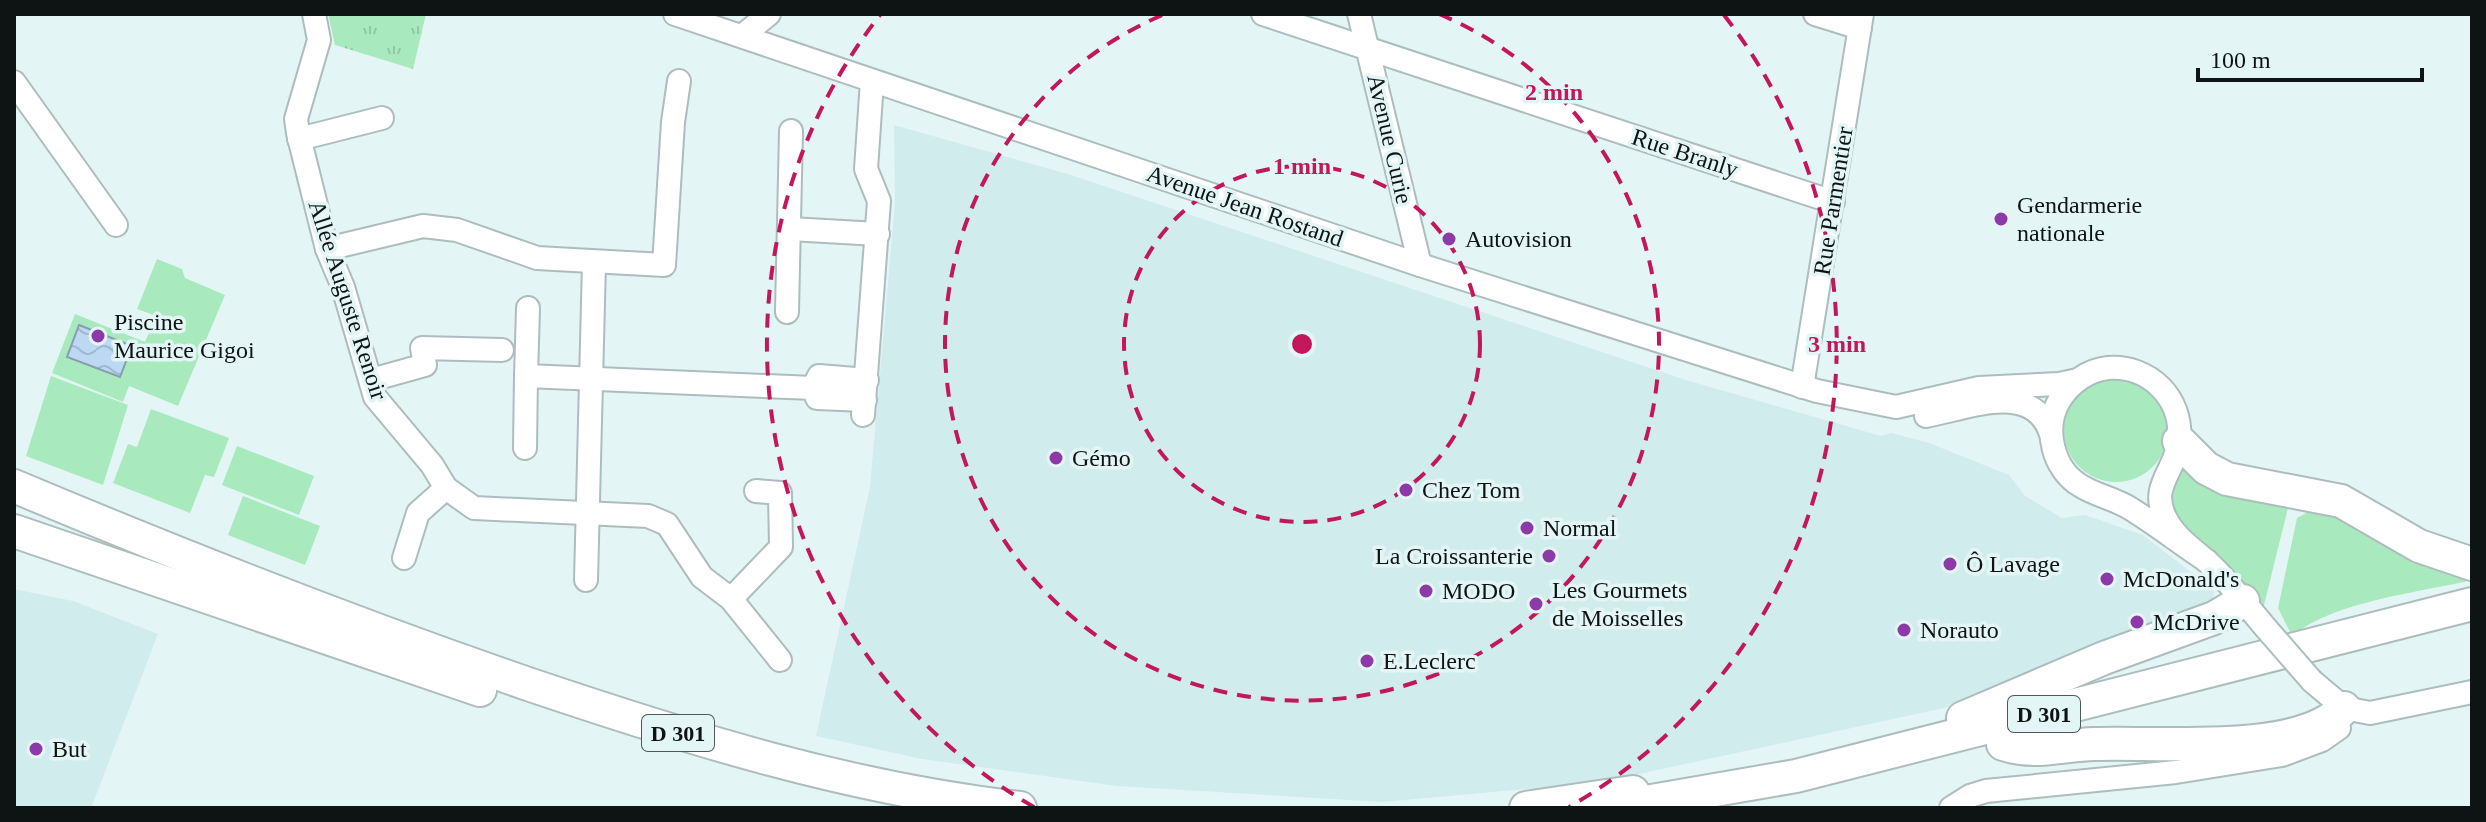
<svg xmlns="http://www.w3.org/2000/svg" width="2486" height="822" viewBox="0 0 2486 822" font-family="Georgia,serif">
<defs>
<pattern id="park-tufts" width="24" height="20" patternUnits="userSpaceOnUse" patternTransform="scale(2)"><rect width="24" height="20" fill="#a8eabd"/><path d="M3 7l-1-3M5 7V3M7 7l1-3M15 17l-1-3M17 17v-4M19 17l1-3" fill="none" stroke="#8fc8a2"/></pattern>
<pattern id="water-waves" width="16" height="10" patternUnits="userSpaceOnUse" patternTransform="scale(2)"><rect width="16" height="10" fill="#bdd8f2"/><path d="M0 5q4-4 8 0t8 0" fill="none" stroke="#a1b8cf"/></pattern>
</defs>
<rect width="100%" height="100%" fill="#e4f5f6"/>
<g fill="#d1eced">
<path d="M894,125L1071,175L1689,381L1881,436L1891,433L1929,443L2009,475L2025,496L2062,518L2085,515L2143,535L2214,590L2213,603L1976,701L1602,782L1382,802L1117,786L922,759L816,736L870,487L895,203Z"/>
<path d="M14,589L73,601L158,634L91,808H14Z"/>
</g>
<g fill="#a8eabd">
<path d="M157,259L182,269L185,278L225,295L178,406L129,386L123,402L52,373L75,314L145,342L156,316L137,309Z"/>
<path d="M51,376L128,405L103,485L26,456Z"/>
<circle cx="2116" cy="430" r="52"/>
<path d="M151,409L229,438L214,477L205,475L190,513L113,483L128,444L137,447Z"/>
<path d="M237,446L314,476L299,515L222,485Z"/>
<path d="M2182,467L2289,504L2263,609L2177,525L2165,501Z"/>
<path d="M243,496L320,526L305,565L228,535Z"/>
<path d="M2317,507L2472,576V580C2417,593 2335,601 2292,636L2278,608L2297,518Z"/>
</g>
<path fill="url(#park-tufts)" d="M328,14H426L413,69L335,45Z"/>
<path fill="url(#water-waves)" stroke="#889daf" stroke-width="2" d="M79,325L132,346L120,377L67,357Z"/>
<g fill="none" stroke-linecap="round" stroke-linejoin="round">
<g stroke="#adbdbe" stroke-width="26">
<g id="minor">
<path d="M314,14L319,40L296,119L298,133L327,249L343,287L375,397L432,465L446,488L474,508L648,516L667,524L702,577L731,599L780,660"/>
<path d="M675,14L1420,265L1817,391L1896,407L1979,388L2059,384L2078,380"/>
<path d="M1263,14L1833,202"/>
<path d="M1359,14L1420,265"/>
<path d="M1815,14L1860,28"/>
<path d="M742,36L769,14"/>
<path d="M14,82L116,225"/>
<path d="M299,139L382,118"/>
<path d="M790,229L878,234"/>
<path d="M327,249L423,226L457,230L537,258L664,265L673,122L679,81"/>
<path d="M528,308L526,376L813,388L817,398L865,400"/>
<path d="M787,312L791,131"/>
<path d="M371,380L425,365L422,348L502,350"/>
<path d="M1802,387L1862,14"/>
<path d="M813,388L819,376L867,380"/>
<path d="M863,415L879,201L866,169L872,81"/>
<path d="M1926,416C1968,408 2033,380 2051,434"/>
<path d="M525,448L526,376"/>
<path d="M404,558L418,513L446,488"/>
<path d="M2207,561C2181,544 2157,525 2131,509C2116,499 2097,496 2081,486C2053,470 2043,429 2059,401C2070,383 2088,370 2108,368C2149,365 2183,398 2179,440C2177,470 2148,486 2166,519C2177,541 2201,554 2217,571C2234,589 2249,608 2265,627"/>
<path d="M586,580L594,263"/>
<path d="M731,599L781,547L780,493L756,491"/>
<path d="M2312,681L2344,708L2370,713L2472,692"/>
<path d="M1951,808L1970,796L1986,791L2176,772L2282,755L2322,740L2339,728"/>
</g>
</g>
<g stroke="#adbdbe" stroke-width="36">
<g id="highway">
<path d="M2179,441L2206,468L2227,479L2341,501L2419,546L2472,564"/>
<path d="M14,486C183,557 354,624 528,684C688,738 851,789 1020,808"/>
<path d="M14,531L480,690"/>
<path d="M1963,718L2104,658L2214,618L2243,601"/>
<path d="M2003,744C2036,755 2060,745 2094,744C2158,741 2299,757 2344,708"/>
<path d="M1526,808L1633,792"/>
<path d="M1611,808L1796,776L2472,604"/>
</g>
</g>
<use href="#minor" stroke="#fff" stroke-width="22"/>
<use href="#highway" stroke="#fff" stroke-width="32"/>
<g stroke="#adbdbe" stroke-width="26" stroke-linecap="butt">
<path id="minor-bridge" d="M2265,627L2312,681"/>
</g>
<use href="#minor-bridge" stroke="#fff" stroke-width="22"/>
</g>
<g fill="none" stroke="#c2185b" stroke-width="4" stroke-dasharray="14 10">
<circle cx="1302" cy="344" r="178"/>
<path d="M1439 14A357 357 0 1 1 1165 14"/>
<path d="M1034 807A535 535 0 0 1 880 15M1724 15A535 535 0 0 1 1569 807"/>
</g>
<g fill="#8d39a7" stroke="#e4f5f6" stroke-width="3">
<circle cx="2001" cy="219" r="8"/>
<circle cx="1449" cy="239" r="8"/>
<circle cx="98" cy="336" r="8"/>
<circle cx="1056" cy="458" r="8"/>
<circle cx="1406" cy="490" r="8"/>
<circle cx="1527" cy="528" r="8"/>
<circle cx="1549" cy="556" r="8"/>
<circle cx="1950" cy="564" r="8"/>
<circle cx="2107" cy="579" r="8"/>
<circle cx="1426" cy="591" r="8"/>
<circle cx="1536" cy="604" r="8"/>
<circle cx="2137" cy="622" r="8"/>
<circle cx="1904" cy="630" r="8"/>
<circle cx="1367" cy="661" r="8"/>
<circle cx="36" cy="749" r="8"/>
</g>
<g text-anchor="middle" stroke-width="7" stroke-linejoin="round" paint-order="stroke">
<g fill="#e4f5f6" stroke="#4e5858" stroke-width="2">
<rect x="2008" y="696" width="72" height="36" rx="6"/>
<rect x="642" y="715" width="72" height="36" rx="6"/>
</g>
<g font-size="22" font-weight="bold" fill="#0e1414">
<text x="2044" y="722">D 301</text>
<text x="678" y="741">D 301</text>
</g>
<g font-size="24" fill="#0e1414" stroke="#e4f5f6">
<text transform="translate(1390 139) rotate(77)" y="8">Avenue Curie</text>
<text transform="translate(1685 153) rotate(18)" y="8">Rue Branly</text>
<text transform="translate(1833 201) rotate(-81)" y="8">Rue Parmentier</text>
<text transform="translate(1245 206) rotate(19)" y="8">Avenue Jean Rostand</text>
<text transform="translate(348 300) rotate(72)" y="8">Allée Auguste Renoir</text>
</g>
<g font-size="24" fill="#0e1414" stroke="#e4f5f6" text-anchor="start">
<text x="2017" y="213">Gendarmerie<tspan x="2017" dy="28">nationale</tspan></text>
<text x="1465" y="247">Autovision</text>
<text x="114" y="330">Piscine<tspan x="114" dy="28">Maurice Gigoi</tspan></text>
<text x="1072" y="466">Gémo</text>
<text x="1422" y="498">Chez Tom</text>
<text x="1543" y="536">Normal</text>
<text x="1533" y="564" text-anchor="end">La Croissanterie</text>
<text x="1966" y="572">Ô Lavage</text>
<text x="2123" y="587">McDonald's</text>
<text x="1552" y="598">Les Gourmets<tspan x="1552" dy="28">de Moisselles</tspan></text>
<text x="1442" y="599">MODO</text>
<text x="2153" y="630">McDrive</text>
<text x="1920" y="638">Norauto</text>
<text x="1383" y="669">E.Leclerc</text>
<text x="52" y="757">But</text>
</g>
</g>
<circle cx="1302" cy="344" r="12" fill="#c2185b" stroke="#e4f5f6" stroke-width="4"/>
<g font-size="24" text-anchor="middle" font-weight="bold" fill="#c2185b" stroke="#e4f5f6" stroke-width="7" stroke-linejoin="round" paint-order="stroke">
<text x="1554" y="100">2 min</text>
<text x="1302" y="174">1 min</text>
<text x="1837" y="352">3 min</text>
</g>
<rect width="2486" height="822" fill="none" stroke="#0e1414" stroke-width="32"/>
<path d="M2198 68v12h224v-12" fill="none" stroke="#0e1414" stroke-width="4"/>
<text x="2210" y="68" font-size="24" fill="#0e1414" stroke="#e4f5f6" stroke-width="6" paint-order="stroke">100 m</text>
</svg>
